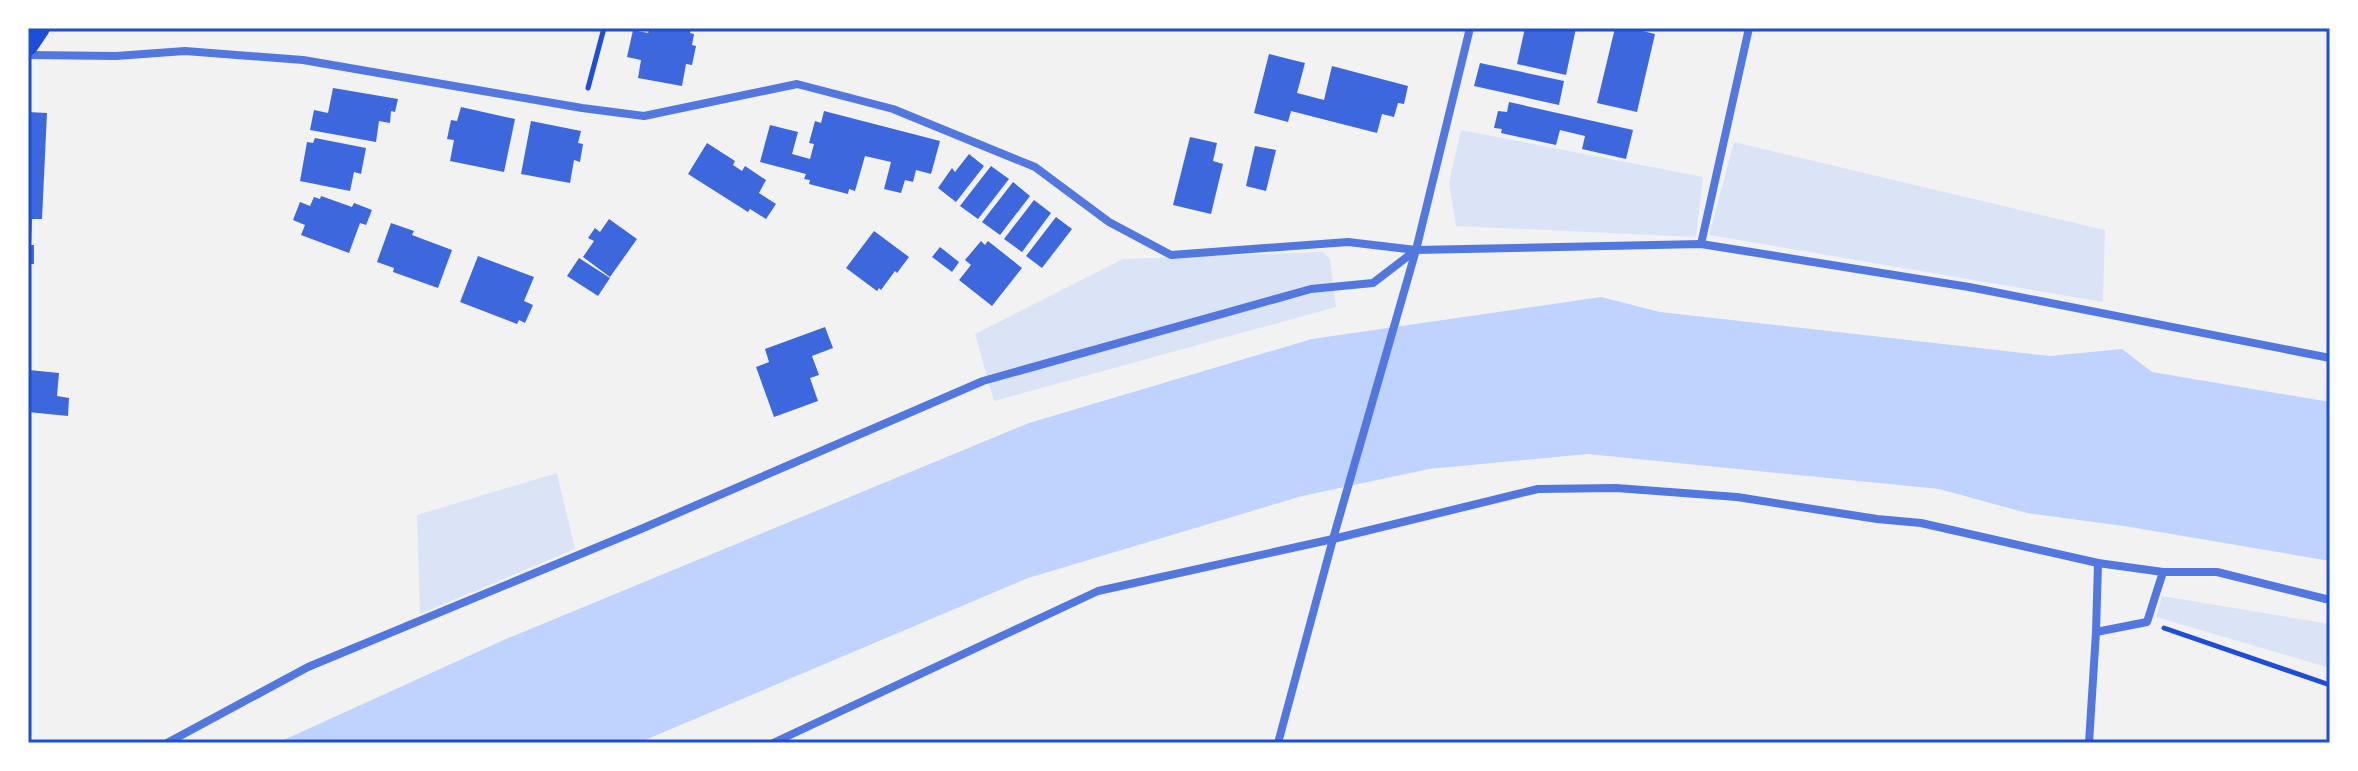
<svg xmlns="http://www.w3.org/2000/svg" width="2358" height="771" viewBox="0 0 2358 771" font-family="Manrope,sans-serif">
<rect width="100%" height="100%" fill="#f2f2f2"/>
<g fill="#dbe4f7">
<path d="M1461,130L1703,177L1696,237L1456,226L1449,183Z"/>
<path d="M1734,142L2105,230L2103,302L1709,235Z"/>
<path d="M1323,252L1330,259L1336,307L994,401L975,334L1123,259Z"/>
<path d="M557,473L575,549L420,614L417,515Z"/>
<path d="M2162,596L2330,624V668L2156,617Z"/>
</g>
<path fill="#bfd3fe" d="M1601,297L1660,312L2050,356L2122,349L2152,372L2330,402V561L2124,526L2027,513L1939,489L1588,454L1429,469L1302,496L1028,578L638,743H277L506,639L1029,423L1312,339Z"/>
<g fill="#3d67dc">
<path d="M650,28H691L690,33L694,34L692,45L696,46L692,65L686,64L682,86L638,78L641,60L627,57L633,30L648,33Z"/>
<path d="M1525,28H1576L1566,75L1517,64Z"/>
<path d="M1615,28H1630L1655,34L1637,112L1597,103Z"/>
<path d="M1269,54L1305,63L1297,93L1324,100L1332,66L1408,86L1404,104L1398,103L1394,117L1382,114L1377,133L1291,111L1288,122L1254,113Z"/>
<path d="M1480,63L1564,81L1559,105L1474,86Z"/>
<path d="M333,88L398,99L395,112L391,111L390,123L379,121L376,142L310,130L314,110L328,113Z"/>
<path d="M1509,102L1633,130L1626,159L1582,149L1585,136L1560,130L1556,145L1501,133L1502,129L1494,128L1498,111L1507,112Z"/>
<path d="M461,107L515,119L504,172L450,161L454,140L447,139L451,120L457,121Z"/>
<path d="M824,111L940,141L931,174L916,170L913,182L905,180L901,193L884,189L891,162L865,156L855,191L849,189L848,194L809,184L810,180L804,179L806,174L760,162L770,125L798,132L792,154L810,159L814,144L809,143L815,121L821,123Z"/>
<path d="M28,112L47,113L42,219H32L31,244H28Z"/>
<path d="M531,121L581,131L578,143L583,144L580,162L574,160L570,183L521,174Z"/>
<path d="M1190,137L1217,143L1213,161L1223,164L1211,214L1173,205Z"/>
<path d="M315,138L366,148L361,174L354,172L350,191L300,181L307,142L313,143Z"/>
<path d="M707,143L735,161L733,165L742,171L745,166L766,180L759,193L776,204L766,219L750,209L748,212L688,174Z"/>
<path d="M1255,146L1276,150L1266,191L1246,186Z"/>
<path d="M969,154L984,166L956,202L938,188L952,168L955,172Z"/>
<path d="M991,166L1009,179L978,219L960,206Z"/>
<path d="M1013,182L1030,196L1000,235L982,222Z"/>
<path d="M321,196L352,207L354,203L372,210L366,225L360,223L349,253L301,235L305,225L293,220L300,202L310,206L314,197L320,199Z"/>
<path d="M1034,200L1051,213L1022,252L1004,239Z"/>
<path d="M1056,217L1072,229L1042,268L1026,256Z"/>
<path d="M609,219L637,239L610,277L583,257L594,241L588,238L595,228L600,232Z"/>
<path d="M391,223L414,231L412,235L452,250L438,288L393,272L394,268L377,262Z"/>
<path d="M874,231L909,257L897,273L895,271L881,290L879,288L877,291L846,268Z"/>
<path d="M981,241L985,245L988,241L1022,268L992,306L959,280L971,265L965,260Z"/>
<rect x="28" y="245" width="6" height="19"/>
<path d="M940,247L959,262L952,272L932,257Z"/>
<path d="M478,256L534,277L524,301L533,305L525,323L519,320L517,324L460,302Z"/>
<path d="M579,258L610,278L598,296L567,276Z"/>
<path d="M825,327L833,348L812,356L819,375L810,378L818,401L774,417L756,367L769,362L765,349Z"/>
<path d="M29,370L59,373L57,396L69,398L68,416L28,412Z"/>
</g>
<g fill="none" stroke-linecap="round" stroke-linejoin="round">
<g stroke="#1d4ed8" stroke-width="5">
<path d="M588,88L604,28"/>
<path d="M2164,628L2330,685"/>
</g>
<g stroke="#5277de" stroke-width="8">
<path d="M28,55L116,56L185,51L303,60L582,108L644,116L797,84L893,109L1035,167L1109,222L1171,255L1348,242L1416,250L1701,244L1969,287L2330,358"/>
<path d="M1701,244L1749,28"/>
<path d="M2096,632L2098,563"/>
<path d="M167,743L308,667L641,529L983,381L1311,289L1373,283L1416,250"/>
<path d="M773,743L1098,591L1333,539L1538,489L1616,488L1737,497L1877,519L1921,523L2098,563L2163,572H2217L2330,600"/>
<path d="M1278,743L1333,539L1416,250L1470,28"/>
<path d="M2089,743L2096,632L2147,622L2163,572"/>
</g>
<path stroke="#1d4ed8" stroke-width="20" d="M28,46L40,28"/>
</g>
<rect width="2358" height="771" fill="none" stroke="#ffffff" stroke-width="60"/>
<rect x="30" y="30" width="2298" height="711" fill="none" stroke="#1d4ed8" stroke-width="3"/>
</svg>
